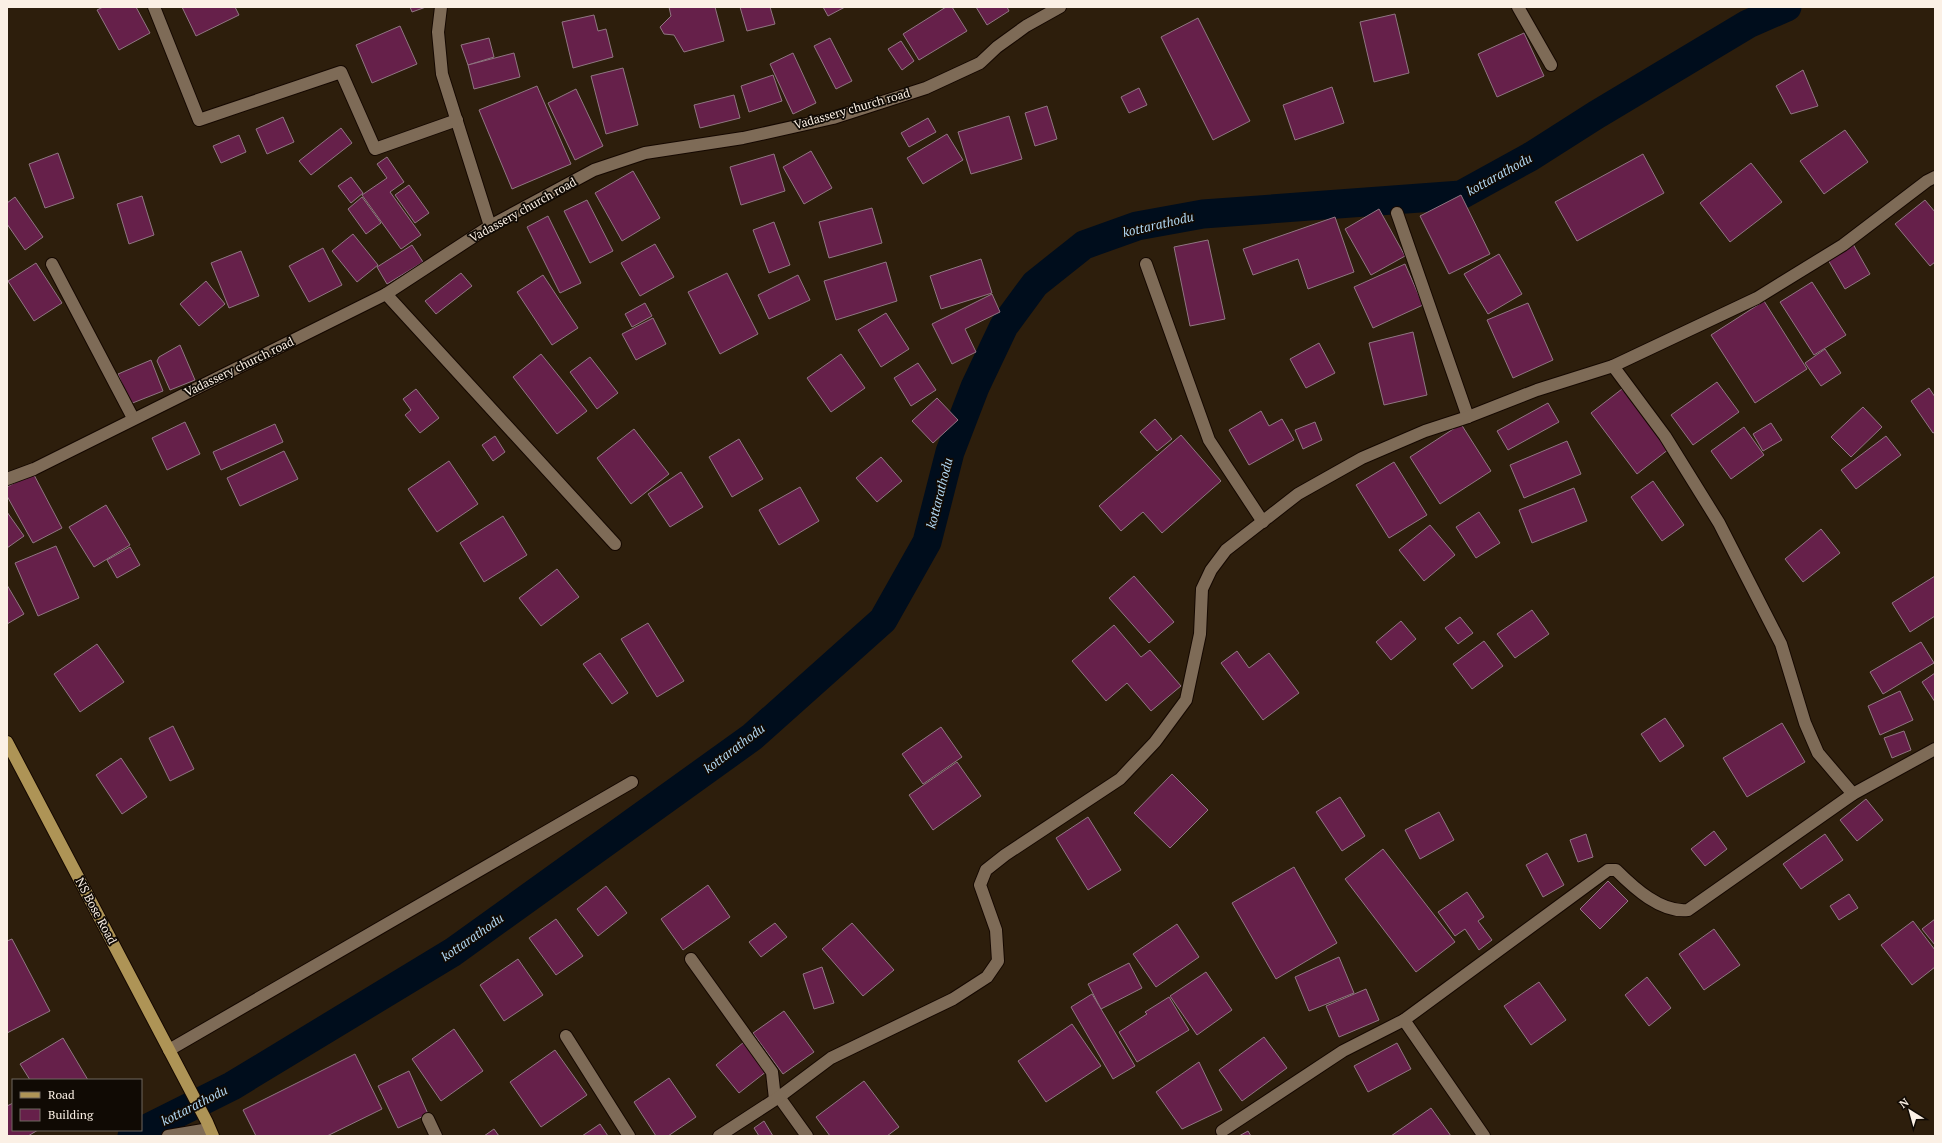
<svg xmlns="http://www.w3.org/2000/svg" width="1942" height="1143" viewBox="0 0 1942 1143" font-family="'PT Serif',serif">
<rect width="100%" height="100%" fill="#2d1e0c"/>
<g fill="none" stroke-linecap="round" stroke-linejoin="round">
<path stroke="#000d1c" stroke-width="29" d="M132,1136L232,1086L453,952L752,737L883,620L927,542L950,452L975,387L1004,326L1035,284L1084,245L1137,226L1203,214L1461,195L1530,157L1596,115L1748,24L1787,7"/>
</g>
<g fill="#66204a" stroke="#907682">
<path d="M103,7H136L150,33L119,50L97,10Z"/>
<path d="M182,7H235L239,15L196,36Z"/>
<path d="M410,7H426L412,12Z"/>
<path d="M669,7H715L724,41L684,52L674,35L664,34L660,27L671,16Z"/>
<path d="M740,7H770L775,24L747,31Z"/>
<path d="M823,7H845L828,16Z"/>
<path d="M946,7H952L967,31L919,60L903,34Z"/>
<path d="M976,7H1007L1009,11L987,25Z"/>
<path d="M1395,14L1409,73L1374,82L1360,22Z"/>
<path d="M594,15L598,31L606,29L613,57L573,68L562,22Z"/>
<path d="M1198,18L1250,121L1213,140L1161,37Z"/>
<path d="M400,26L417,64L372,83L356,45Z"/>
<path d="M1524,33L1544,76L1497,97L1478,54Z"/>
<path d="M489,38L494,57L468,65L461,45Z"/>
<path d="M830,38L852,81L836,89L814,46Z"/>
<path d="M901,41L914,61L902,70L888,49Z"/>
<path d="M514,53L520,77L474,89L468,65Z"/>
<path d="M793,53L816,103L793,114L770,64Z"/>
<path d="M623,68L638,125L606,134L591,76Z"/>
<path d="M1803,70L1818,106L1791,114L1776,86Z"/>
<path d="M773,75L782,101L749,112L741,86Z"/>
<path d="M537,86L571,164L512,189L479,110Z"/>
<path d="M1332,87L1344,123L1295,140L1283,105Z"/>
<path d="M1139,88L1147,105L1129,113L1121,97Z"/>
<path d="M576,89L603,146L575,160L548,103Z"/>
<path d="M734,95L740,118L700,128L694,105Z"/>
<path d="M1047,106L1057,139L1035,146L1025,113Z"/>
<path d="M1009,116L1022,159L971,174L958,132Z"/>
<path d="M283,117L294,142L267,154L256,129Z"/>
<path d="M928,118L936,132L909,147L901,133Z"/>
<path d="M341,128L352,143L311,175L299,161Z"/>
<path d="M1845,130L1868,162L1824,194L1800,161Z"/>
<path d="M947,134L963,160L923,184L907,158Z"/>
<path d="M239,135L246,152L221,163L213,146Z"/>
<path d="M811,151L832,188L804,204L783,167Z"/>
<path d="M58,153L74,198L45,208L29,164Z"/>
<path d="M774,154L785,191L741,205L730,167Z"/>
<path d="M1643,154L1664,193L1577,241L1555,202Z"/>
<path d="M387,157L404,182L390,192L421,235L401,249L362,195L387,178L377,164Z"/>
<path d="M1751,163L1782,202L1730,242L1700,203Z"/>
<path d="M633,171L660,218L622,241L595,193Z"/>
<path d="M351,177L363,193L351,203L338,186Z"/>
<path d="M409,185L429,213L415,223L395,195Z"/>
<path d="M1461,195L1490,254L1449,274L1420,216Z"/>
<path d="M142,196L154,235L129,244L117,204Z"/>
<path d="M15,197L43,237L25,250L7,224V203Z"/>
<path d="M362,197L381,223L366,234L348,209Z"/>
<path d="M587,200L613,251L590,263L564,211Z"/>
<path d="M1925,200L1935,212V262L1930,266L1895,224Z"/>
<path d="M872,208L882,243L829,258L819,222Z"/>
<path d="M1379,209L1405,256L1371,275L1345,229Z"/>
<path d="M548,216L581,283L560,293L527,227Z"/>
<path d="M1335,217L1354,272L1308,289L1298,259L1253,275L1243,249Z"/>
<path d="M774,222L790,265L769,273L753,230Z"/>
<path d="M353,234L378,265L357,282L332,251Z"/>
<path d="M1208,240L1225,319L1190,326L1174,247Z"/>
<path d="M655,244L674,277L640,296L621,263Z"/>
<path d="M1853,244L1870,274L1845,289L1827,258Z"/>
<path d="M412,245L423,262L387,284L377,267Z"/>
<path d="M323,248L342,285L309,302L289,266Z"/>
<path d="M241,251L259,296L229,308L211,263Z"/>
<path d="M1499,254L1522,294L1488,314L1464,274Z"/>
<path d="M981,259L992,293L941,309L930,276Z"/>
<path d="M886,262L897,301L836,320L824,281Z"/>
<path d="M36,263L62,303L34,321L8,281Z"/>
<path d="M1405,264L1423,305L1373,328L1354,287Z"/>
<path d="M461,273L472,286L436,314L425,301Z"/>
<path d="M727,273L758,334L720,354L688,292Z"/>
<path d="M543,275L578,328L552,345L517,292Z"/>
<path d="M798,275L810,300L769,319L758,295Z"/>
<path d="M206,281L225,304L199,326L180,304Z"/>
<path d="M1812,282L1846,335L1814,355L1780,302Z"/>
<path d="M992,294L1000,312L965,329L976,352L952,364L932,324Z"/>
<path d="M1764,301L1807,369L1755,403L1711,335Z"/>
<path d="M645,303L652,316L632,327L625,314Z"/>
<path d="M1528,303L1553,360L1513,378L1487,320Z"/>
<path d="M886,313L909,349L881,367L858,330Z"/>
<path d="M653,318L666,344L636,360L622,334Z"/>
<path d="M1413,332L1427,395L1384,405L1369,343Z"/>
<path d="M1319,343L1335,373L1306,388L1290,359Z"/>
<path d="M180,345L195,380L170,390L157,361L159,357Z"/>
<path d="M1825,349L1841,373L1821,386L1805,363Z"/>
<path d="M541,354L587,411L557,434L513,377Z"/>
<path d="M841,354L865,388L831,412L807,378Z"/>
<path d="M590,357L618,393L597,409L570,372Z"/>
<path d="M151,360L163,391L130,404L118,374Z"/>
<path d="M918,363L936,390L911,406L894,378Z"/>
<path d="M1717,382L1739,412L1693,445L1671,415Z"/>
<path d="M1929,388L1935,397V432L1933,433L1911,401Z"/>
<path d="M416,389L439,418L420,433L405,415L411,410L403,399Z"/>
<path d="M1622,389L1669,449L1637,474L1591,413Z"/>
<path d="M937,398L958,420L933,443L912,421Z"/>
<path d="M1548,403L1559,422L1508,450L1497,431Z"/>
<path d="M1863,407L1882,427L1851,457L1831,437Z"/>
<path d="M1261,411L1269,426L1282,419L1294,440L1249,465L1229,430Z"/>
<path d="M1155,419L1172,439L1157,451L1140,432Z"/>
<path d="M185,422L200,454L167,470L152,438Z"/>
<path d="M1315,422L1322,440L1303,449L1295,430Z"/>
<path d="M1771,423L1782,440L1763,451L1753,434Z"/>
<path d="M275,424L283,442L221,470L213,452Z"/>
<path d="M1461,424L1491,471L1440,504L1410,457Z"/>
<path d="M1744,427L1764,455L1731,479L1711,451Z"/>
<path d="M634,429L669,474L631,504L597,458Z"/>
<path d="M1181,435L1221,481L1162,533L1143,512L1121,531L1099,506Z"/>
<path d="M495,436L505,452L493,461L482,445Z"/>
<path d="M1886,436L1901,455L1856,489L1841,470Z"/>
<path d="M739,439L763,479L732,497L709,457Z"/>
<path d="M1567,441L1581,474L1524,498L1510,465Z"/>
<path d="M284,451L298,479L240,506L227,478Z"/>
<path d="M881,457L902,481L877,502L856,478Z"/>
<path d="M449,461L478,504L437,532L408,489Z"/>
<path d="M1394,462L1427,515L1389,538L1356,485Z"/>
<path d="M681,472L703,507L670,527L648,494Z"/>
<path d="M33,473L62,528L33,543L7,496V487Z"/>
<path d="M1653,481L1684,525L1662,541L1631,497Z"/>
<path d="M800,487L819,521L779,545L759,510Z"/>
<path d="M1574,488L1587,521L1532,543L1519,510Z"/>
<path d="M106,505L130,545L94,567L69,527Z"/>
<path d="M7,512L24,536L7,548Z"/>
<path d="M1479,512L1500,543L1476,558L1456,527Z"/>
<path d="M503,516L527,555L484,582L460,543Z"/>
<path d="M1430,525L1455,555L1424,581L1399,550Z"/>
<path d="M1821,529L1840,553L1803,582L1785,559Z"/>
<path d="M56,546L79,598L38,616L15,563Z"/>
<path d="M130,547L140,565L117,578L107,560Z"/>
<path d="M557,569L579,597L541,626L519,598Z"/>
<path d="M1134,576L1174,622L1149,643L1109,598Z"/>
<path d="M1935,576V616L1910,632L1892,603Z"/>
<path d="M7,585L24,614L7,624Z"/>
<path d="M1532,610L1549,634L1515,658L1497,634Z"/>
<path d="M1460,617L1473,633L1458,644L1445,628Z"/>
<path d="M1401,621L1416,639L1391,660L1376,642Z"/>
<path d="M648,623L684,681L657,697L621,639Z"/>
<path d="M1114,625L1141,657L1150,650L1181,686L1151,711L1127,683L1106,701L1072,661Z"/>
<path d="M1484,641L1503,666L1472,689L1453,664Z"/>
<path d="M1921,642L1934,663L1883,694L1870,672Z"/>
<path d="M97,644L124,682L80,712L54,674Z"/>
<path d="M1237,651L1249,668L1269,653L1299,693L1263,720L1221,663Z"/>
<path d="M600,653L628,693L612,704L583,664Z"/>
<path d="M1935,673V702L1922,682Z"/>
<path d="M1900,691L1913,720L1880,735L1868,706Z"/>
<path d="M1665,718L1684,746L1660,762L1641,734Z"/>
<path d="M1782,723L1805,762L1747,797L1723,758Z"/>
<path d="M173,726L194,769L170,781L149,738Z"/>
<path d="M941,727L962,757L923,784L902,754Z"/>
<path d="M1904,731L1911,750L1892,758L1884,738Z"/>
<path d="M121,758L147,797L122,814L96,775Z"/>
<path d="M957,762L981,796L933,830L909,795Z"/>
<path d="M1172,774L1208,810L1170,848L1134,813Z"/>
<path d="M1340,797L1365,836L1342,851L1316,812Z"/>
<path d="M1866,799L1883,820L1857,841L1840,820Z"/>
<path d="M1439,812L1454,840L1420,859L1405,830Z"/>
<path d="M1088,817L1121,870L1088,890L1056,838Z"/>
<path d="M1714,831L1727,849L1705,866L1691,849Z"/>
<path d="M1586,834L1593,857L1578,862L1570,840Z"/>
<path d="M1825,834L1843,860L1801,889L1783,864Z"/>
<path d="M1383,849L1455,942L1416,972L1345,879Z"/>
<path d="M1547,853L1564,885L1543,897L1526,865Z"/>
<path d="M1294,867L1337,943L1276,979L1232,903Z"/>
<path d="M1608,881L1628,901L1600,929L1580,909Z"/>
<path d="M708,885L730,917L683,950L661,919Z"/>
<path d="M606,886L627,913L598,936L577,909Z"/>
<path d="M1467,892L1484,917L1478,921L1492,940L1479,950L1465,929L1455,936L1438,912Z"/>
<path d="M1849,894L1858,908L1839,920L1830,906Z"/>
<path d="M556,919L583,956L556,975L529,938Z"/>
<path d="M1935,919V945L1922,929Z"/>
<path d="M1913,921L1935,950V967L1912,985L1881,945Z"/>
<path d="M775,923L787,937L761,957L749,942Z"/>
<path d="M852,923L894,970L863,996L822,949Z"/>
<path d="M1177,924L1199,957L1156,987L1133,954Z"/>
<path d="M1714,929L1740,965L1704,990L1679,954Z"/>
<path d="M12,939L50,1011L7,1033V941Z"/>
<path d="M1339,957L1354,993L1309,1011L1295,977Z"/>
<path d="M518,959L543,995L504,1021L480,985Z"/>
<path d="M1129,963L1142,988L1101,1009L1088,984Z"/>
<path d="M822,967L834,1003L814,1009L803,974Z"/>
<path d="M1206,972L1232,1010L1197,1035L1170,996Z"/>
<path d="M1647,977L1671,1008L1649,1026L1625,995Z"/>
<path d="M1539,982L1566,1020L1531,1045L1504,1006Z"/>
<path d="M1366,989L1379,1020L1339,1037L1326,1006Z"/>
<path d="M1092,994L1135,1066L1113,1079L1071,1007Z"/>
<path d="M1169,997L1189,1030L1137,1062L1119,1032L1147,1014L1145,1012Z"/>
<path d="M784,1011L814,1052L783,1074L753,1033Z"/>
<path d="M1072,1024L1101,1066L1046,1102L1018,1061Z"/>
<path d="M454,1029L483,1071L441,1101L412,1059Z"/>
<path d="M1264,1037L1287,1068L1242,1101L1219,1070Z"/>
<path d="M63,1038L88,1080H30L20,1064Z"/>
<path d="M744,1042L767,1071L739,1093L716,1065Z"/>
<path d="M1397,1043L1411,1069L1368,1092L1354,1066Z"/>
<path d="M555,1050L587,1095L541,1127L510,1082Z"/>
<path d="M355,1054L382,1109L327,1136H256L243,1110Z"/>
<path d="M1199,1062L1222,1110L1182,1129L1156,1092Z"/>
<path d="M409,1071L428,1114L398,1128L378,1086Z"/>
<path d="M669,1078L696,1117L668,1136H656L634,1102Z"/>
<path d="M864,1081L899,1127L887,1136H830L816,1117Z"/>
<path d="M13,1103V1130H38L28,1136H7V1106Z"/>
<path d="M1431,1108L1451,1136H1391Z"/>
<path d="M764,1121L773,1136H759L754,1128Z"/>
<path d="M600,1124L608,1136H582Z"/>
<path d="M494,1129L499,1136H484Z"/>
<path d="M1248,1131L1251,1136H1239Z"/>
</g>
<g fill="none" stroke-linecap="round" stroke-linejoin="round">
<g stroke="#150800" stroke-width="14">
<g id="minor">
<path d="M154,7L199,120L341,72L375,149L457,120"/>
<path d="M441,7L438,32L442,74L490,226"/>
<path d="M1518,7L1551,65"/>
<path d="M1397,213L1468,417"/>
<path d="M52,264L133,418"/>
<path d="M1146,264L1209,440L1263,522"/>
<path d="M386,294L615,544"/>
<path d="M1613,366L1665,436L1719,523L1781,644L1805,723L1818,753L1853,794"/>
<path d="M7,479L34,469L386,294L490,226L594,170L645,153L743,138L833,118L926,88L980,63L997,47L1026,26L1060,7"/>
<path d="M691,959L772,1072L775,1099"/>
<path d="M566,1036L629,1136"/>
<path d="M169,1050L632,782"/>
<path d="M779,1097L807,1136"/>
<path d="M428,1119L436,1136"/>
<path d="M1222,1131L1343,1051L1404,1020"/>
<path d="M168,1136L209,1129"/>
<path d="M719,1136L779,1097L831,1058L953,999L987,977L998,961L996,930L980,885L986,870L1005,855L1120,779L1155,742L1186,700L1200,634L1202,589L1211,570L1226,550L1298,494L1362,458L1425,431L1468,417L1537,390L1613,366L1757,298L1843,245L1927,181L1935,177"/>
<path d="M1484,1136L1404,1020L1608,870H1616C1634,888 1661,913 1688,910L1853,794L1935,749"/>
</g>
</g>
<g stroke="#150800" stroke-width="14">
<path id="major" d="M7,742L207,1122L213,1136"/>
</g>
<use href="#minor" stroke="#7e6b57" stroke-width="12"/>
<use href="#major" stroke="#ae9456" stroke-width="12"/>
</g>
<g text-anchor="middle" stroke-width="3.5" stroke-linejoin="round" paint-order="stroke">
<g font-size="12" fill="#fbf0e5" stroke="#100a04">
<text transform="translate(852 109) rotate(-16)" y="4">Vadassery church road</text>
<text transform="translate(523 210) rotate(-29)" y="4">Vadassery church road</text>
<text transform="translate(239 367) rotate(-26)" y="4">Vadassery church road</text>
<text transform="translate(96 911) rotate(62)" y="4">NS Bose Road</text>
</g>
<g font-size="13" font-style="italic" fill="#b1d8f4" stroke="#100a04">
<text transform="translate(1499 174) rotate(-29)" y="5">kottarathodu</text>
<text transform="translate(1158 224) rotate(-13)" y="5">kottarathodu</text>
<text transform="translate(939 493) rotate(-76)" y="5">kottarathodu</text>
<text transform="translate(734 748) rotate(-37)" y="5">kottarathodu</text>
<text transform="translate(472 937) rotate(-35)" y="5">kottarathodu</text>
<text transform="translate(194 1105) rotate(-27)" y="5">kottarathodu</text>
</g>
</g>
<rect width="1942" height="1143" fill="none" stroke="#fbf0e5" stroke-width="16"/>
<rect x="12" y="1079" width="130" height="52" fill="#100a04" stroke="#6e665e"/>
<rect x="20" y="1092" width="20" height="6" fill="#ae9456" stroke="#6e665e"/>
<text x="48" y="1099" font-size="12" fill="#fbf0e5">Road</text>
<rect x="20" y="1109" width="20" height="12" fill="#66204a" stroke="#6e665e"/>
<text x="48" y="1119" font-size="12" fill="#fbf0e5">Building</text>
<g transform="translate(1910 1111) rotate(323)" stroke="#100a04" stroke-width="3" paint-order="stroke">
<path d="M0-3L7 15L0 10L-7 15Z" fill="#fbf0e5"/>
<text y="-6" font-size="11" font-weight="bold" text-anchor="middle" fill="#fbf0e5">N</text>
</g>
</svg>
